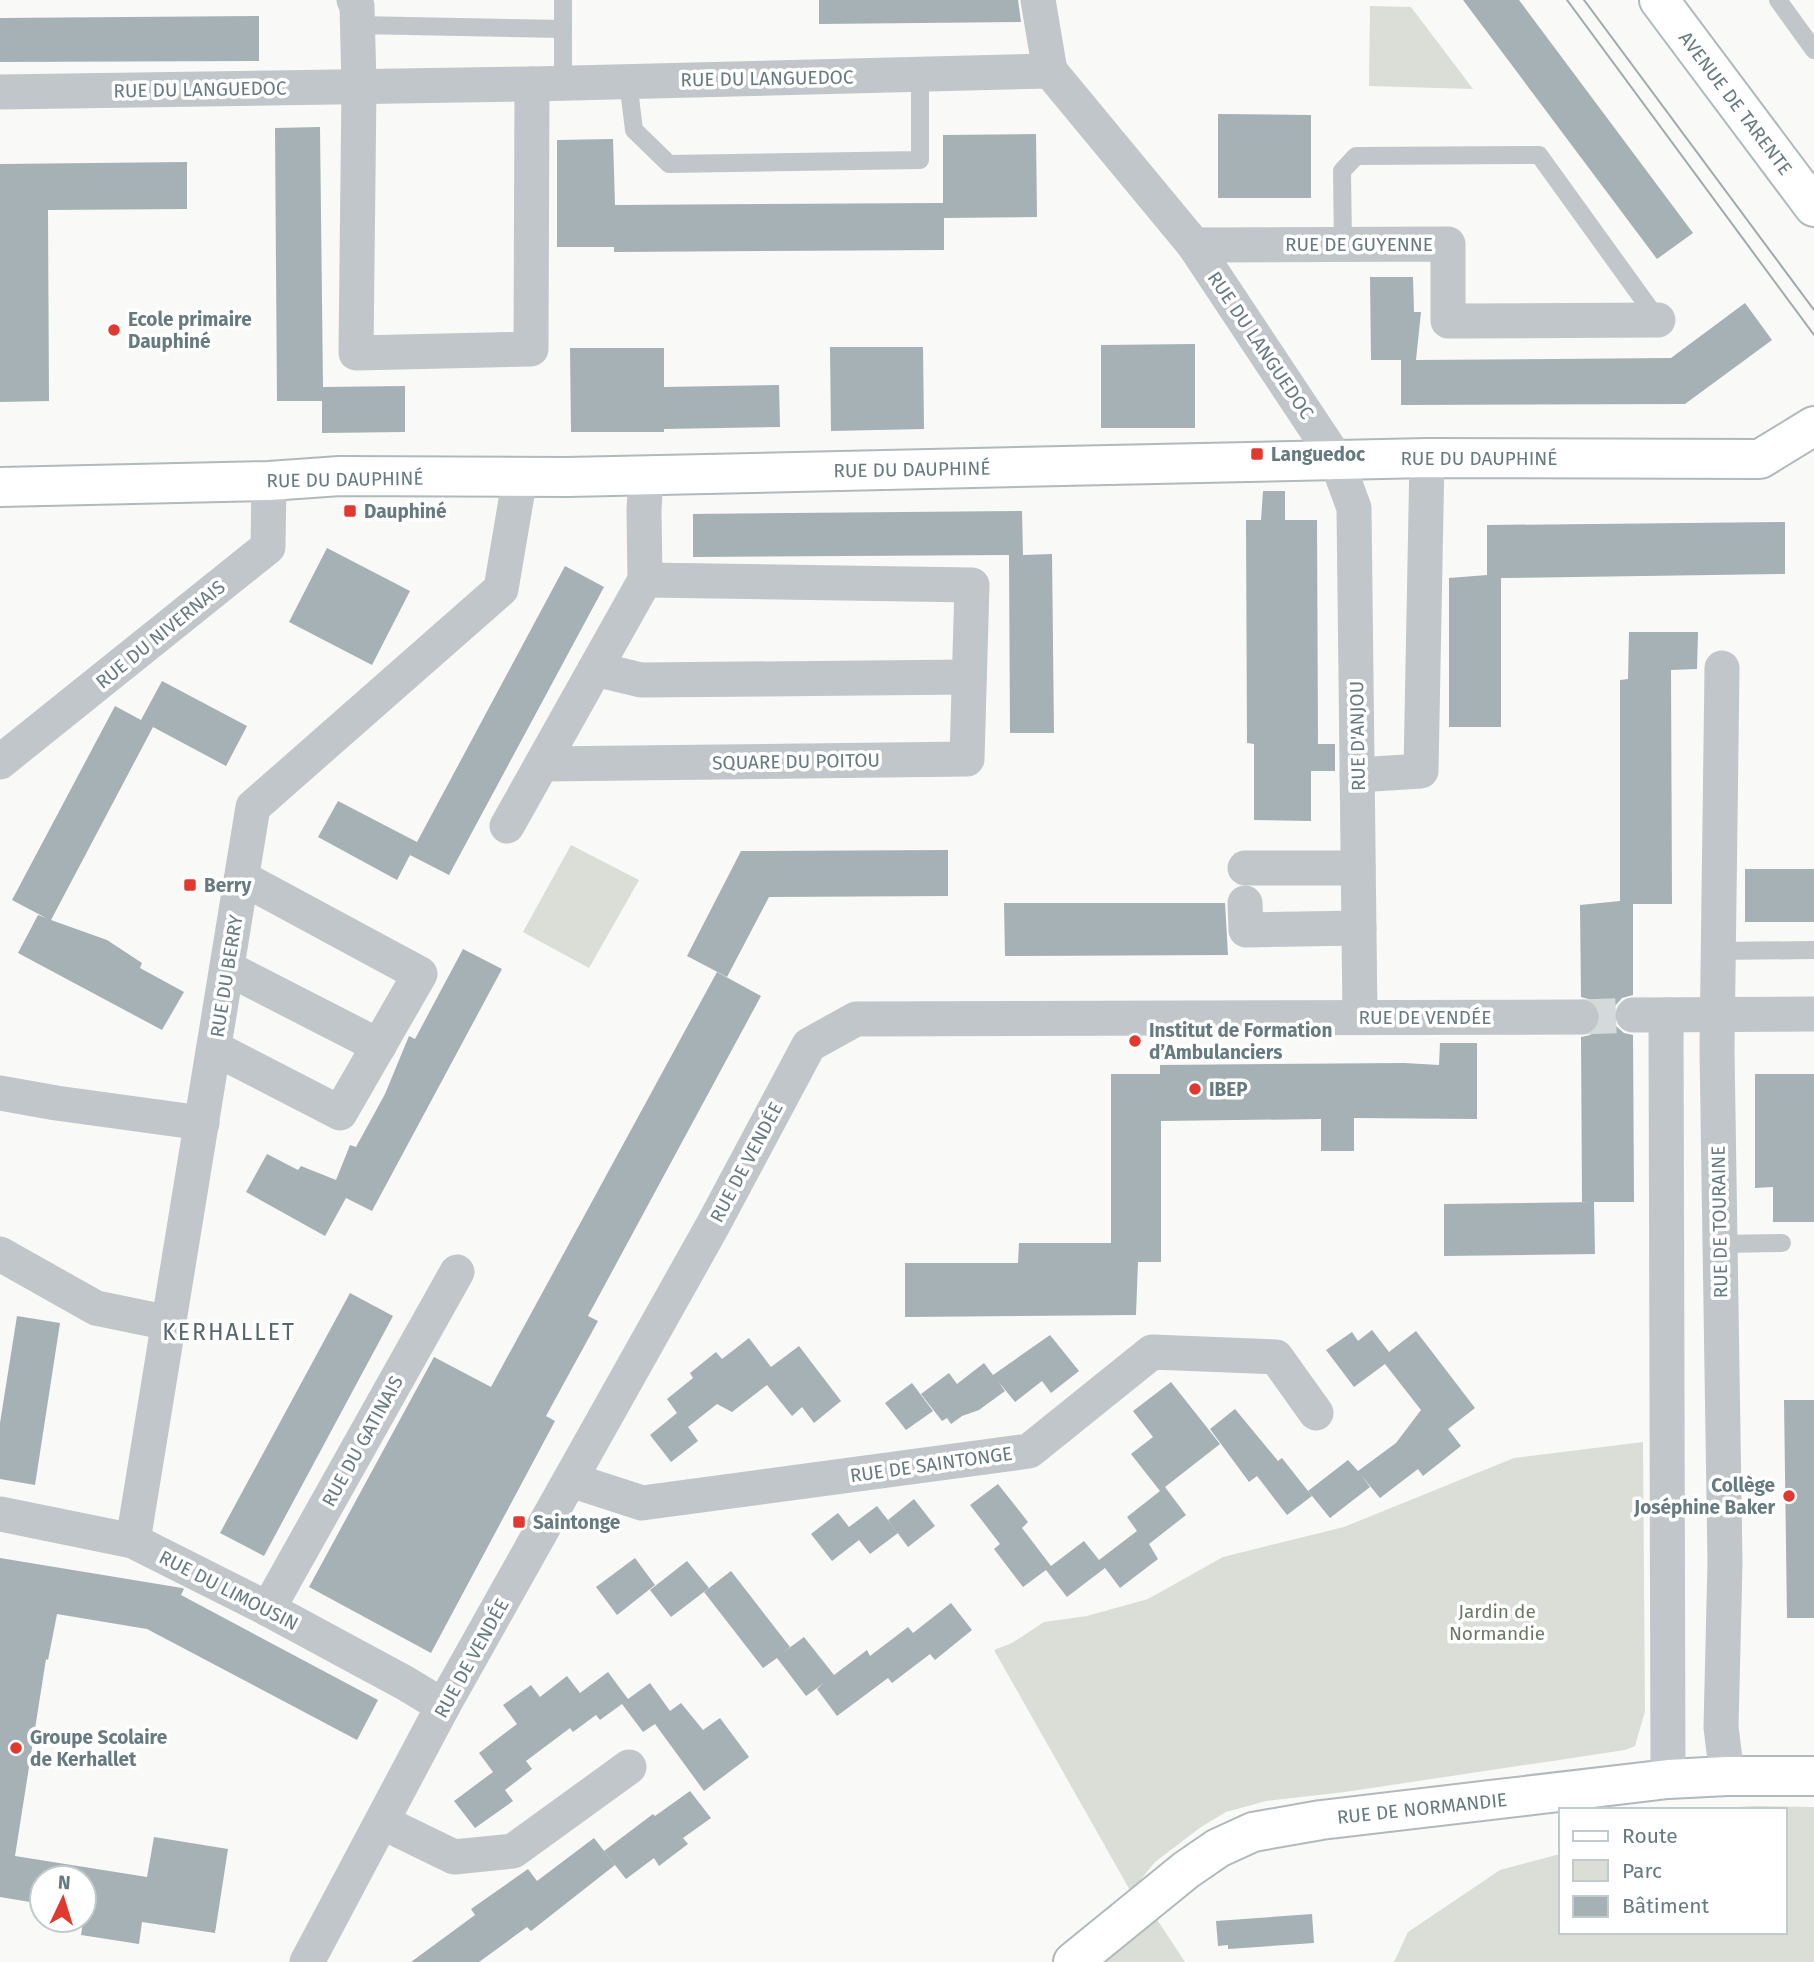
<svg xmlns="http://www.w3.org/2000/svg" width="1814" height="1962" viewBox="0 0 1814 1962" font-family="'Fira Sans',sans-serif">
<rect width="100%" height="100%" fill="#f9f9f7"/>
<g fill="#daded6">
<path d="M1370,6L1411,7L1473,89L1369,86Z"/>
<path d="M571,845L639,880L589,968L523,932Z"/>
<path d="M1643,1442L1645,1711L1635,1746L1625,1750L1345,1792L1266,1801L1226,1812L1201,1827L1155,1862L1131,1892L994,1650L1012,1643L1044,1622L1087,1616L1148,1599L1223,1557L1344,1527L1514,1458Z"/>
<path d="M1754,1806L1814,1807V1962H1394L1408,1932L1500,1870L1560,1854V1932H1784V1810H1692Z"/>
<path d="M1156,1918L1185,1962H1103Z"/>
</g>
<g fill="#a5b1b4">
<path d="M819,0H1018L1021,22L819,24Z"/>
<path d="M1463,0H1519L1693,233L1657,259Z"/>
<path d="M259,16V61L0,62V18Z"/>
<path d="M1218,114L1311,115V198H1218Z"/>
<path d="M320,127L323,387L405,386V432L322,433V401H277L275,128Z"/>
<path d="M1036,134L1037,217L944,218V250L614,252V247H557V140L613,139L615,205L943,203V135Z"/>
<path d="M187,162V209L48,210L49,401L0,402V164Z"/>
<path d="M1370,277H1413L1414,312H1421L1416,360L1671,358L1745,303L1772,340L1685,404L1401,405V360H1371Z"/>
<path d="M1195,344V428H1101V345Z"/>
<path d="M830,347H923L924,429L831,431Z"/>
<path d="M570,348H664V387L779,385L780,427L664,429V432H571Z"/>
<path d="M1263,491H1285V520H1317L1318,744H1335V771H1311V821L1254,820V744L1247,743L1246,520H1261Z"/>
<path d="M1022,511L1023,555L1052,554L1054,733H1010L1009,555L693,557V514Z"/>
<path d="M1785,522V574L1501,578V727H1449V578L1487,575V525Z"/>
<path d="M327,548L410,591L372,665L289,622Z"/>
<path d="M565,566L604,587L449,875L410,855L397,880L318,837L338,801L417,842Z"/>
<path d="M1629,632H1698L1697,669L1671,670L1672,904H1633V995L1622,998L1615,1006L1613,1014L1616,1026L1624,1033L1633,1035L1634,1202H1594L1595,1254L1444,1256V1204L1594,1202H1582L1581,1037L1590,1035L1598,1028L1601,1016L1598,1006L1592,1000L1581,997L1580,905L1620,901V680L1628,679Z"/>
<path d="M162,681L247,726L226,766L153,727L51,920L107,940L142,963L140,968L184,992L162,1030L18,953L38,915L46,918L12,900L115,706L141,720Z"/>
<path d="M948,850V896L769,897L727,977L687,956L741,851Z"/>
<rect x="1745" y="869" width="69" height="53"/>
<path d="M1004,903H1225L1228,955L1005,956Z"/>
<path d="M463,949L502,969L372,1211L346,1198L325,1236L246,1192L267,1154L298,1170L301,1166L336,1180L350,1145L356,1147L385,1094L409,1036L415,1039Z"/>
<path d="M717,972L761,996L588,1316L598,1321L546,1416L555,1421L431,1653L309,1587L434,1357L491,1387Z"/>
<path d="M1440,1043H1477V1119L1354,1118V1151H1321V1119L1161,1121V1262H1138L1136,1315L905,1317V1263H1018L1019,1243H1111V1074H1160V1065L1404,1063L1439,1065Z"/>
<path d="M1755,1074H1814V1222H1773V1187L1755,1188Z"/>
<path d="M350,1293L393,1316L264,1556L220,1533Z"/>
<path d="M17,1316L60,1323L35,1485L0,1479V1423Z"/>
<path d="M1372,1330L1389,1352L1416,1331L1475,1408L1448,1429L1461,1446L1423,1476L1418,1469L1380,1498L1361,1475L1370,1487L1330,1518L1308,1491L1348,1460L1358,1471L1396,1443L1421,1410L1385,1364L1354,1387L1326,1350L1352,1332L1358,1341Z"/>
<path d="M1050,1335L1079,1371L1051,1393L1042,1381L1015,1402L998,1381L1005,1391L979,1410L962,1416L951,1424L947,1418L942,1421L921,1394L949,1373L957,1384L984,1363L993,1375Z"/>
<path d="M749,1338L771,1367L799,1346L841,1401L814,1423L802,1407L792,1416L767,1385L732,1412L717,1404L688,1427L698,1441L671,1462L650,1435L677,1413L667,1399L693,1378L690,1373L716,1352L722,1359Z"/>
<path d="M1171,1382L1220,1444L1165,1487L1186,1515L1149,1544L1158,1559L1120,1588L1105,1568L1067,1597L1046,1570L1023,1587L994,1549L1000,1544L970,1505L998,1484L1028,1522L1022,1528L1051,1566L1084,1541L1099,1560L1137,1531L1127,1517L1160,1491L1131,1454L1153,1437L1133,1411Z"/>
<path d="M912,1383L933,1411L906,1430L885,1403Z"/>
<path d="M1784,1400H1814V1618H1787Z"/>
<path d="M1235,1409L1278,1461L1282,1458L1312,1496L1287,1515L1257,1476L1249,1482L1210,1429Z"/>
<path d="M914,1499L935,1526L908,1547L888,1520Z"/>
<path d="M877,1506L898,1533L870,1554L859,1540L832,1561L811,1534L838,1513L849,1527Z"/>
<path d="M0,1558L182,1588L184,1589L181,1595L378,1700L357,1740L147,1629L57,1614L48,1660L46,1659L15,1856L147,1877L154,1837L228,1849L215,1933L142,1922L139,1944L81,1935L85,1910L84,1878H42V1904L0,1897Z"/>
<path d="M635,1558L655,1585L617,1615L596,1587Z"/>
<path d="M687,1561L709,1588L671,1617L650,1590Z"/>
<path d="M731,1571L790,1647L781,1654L804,1637L834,1675L867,1650L870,1656L908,1627L913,1633L951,1603L972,1630L935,1660L930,1654L892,1683L888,1678L837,1716L817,1689L824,1683L806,1696L777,1658L763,1668L704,1592Z"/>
<path d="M608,1672L628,1699L650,1683L670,1711L681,1703L703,1730L720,1718L749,1757L704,1791L655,1724L643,1732L622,1704L600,1720L596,1715L573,1732L570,1728L526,1761L532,1769L505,1790L513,1801L475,1828L454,1801L493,1772L479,1753L517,1724L503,1705L531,1685L540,1697L567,1676L580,1693Z"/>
<path d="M690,1791L711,1818L683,1838L688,1844L659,1866L654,1858L626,1879L604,1851L653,1814L655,1816Z"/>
<path d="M594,1838L615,1865L531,1931L527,1927L479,1962H411L475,1915L471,1909L528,1869L537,1881Z"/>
<path d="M1312,1914L1314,1943L1228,1949V1945L1218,1946L1216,1921Z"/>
</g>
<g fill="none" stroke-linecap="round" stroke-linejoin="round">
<path stroke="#d4d9da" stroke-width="35" stroke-dasharray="35 18" stroke-linecap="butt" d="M1581,1017L1633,1015"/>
<g stroke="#b0b9bc" stroke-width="42">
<g id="secondary">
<path d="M1659,0L1814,207"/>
<path d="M0,487L269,481L340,476L567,477L1427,458L1760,459L1814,426"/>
<path d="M1073,1962L1186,1870L1218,1848L1253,1832L1321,1820L1668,1779L1727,1776H1814"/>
</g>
</g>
<g stroke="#c0c6c9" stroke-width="18">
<path d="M563,0V82"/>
<path d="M1778,0L1814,50"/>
<path d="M358,25L563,29"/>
<path d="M628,81L634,130L669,164L920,160V74"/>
<path d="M1343,244L1342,171L1356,156L1539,155L1658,320"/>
<path d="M1719,951L1814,950"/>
<path d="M1719,1244L1782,1243"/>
</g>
<g stroke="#c0c6c9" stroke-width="35">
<path d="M354,0L357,6L359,86L356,353L531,349L532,84"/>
<path d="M1038,0L1050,71"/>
<path d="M0,92L532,84L1050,71L1194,245L1336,459L1354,508L1360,1017"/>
<path d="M1194,245L1448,244V321L1658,320"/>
<path d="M1722,668L1717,1049L1725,1563L1721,1727L1727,1776"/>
<path d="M595,669L641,680L969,677"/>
<path d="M0,762L268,547L269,481"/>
<path d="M542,764L967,759L972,585L645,580"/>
<path d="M1357,775L1421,771L1427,458"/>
<path d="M507,826L645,580L644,510L646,475"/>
<path d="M1245,868H1358"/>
<path d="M1245,903L1246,930L1359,928"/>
<path d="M227,968L379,1046"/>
<path d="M1633,1015L1814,1014"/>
<path d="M1666,1015L1668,1779"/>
<path d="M214,1048L340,1113L420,974L242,878"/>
<path d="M0,1093L56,1103L202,1123"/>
<path d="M0,1254L96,1308L169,1323"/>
<path d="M571,1480L642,1503L1029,1451L1152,1352L1276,1357L1316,1413"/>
<path d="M0,1514L133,1541L268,1609L405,1683L443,1706"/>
<path d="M133,1541L253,807L501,589L520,477"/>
<path d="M268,1609L457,1272"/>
<path d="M382,1822L454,1857L513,1851L629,1767"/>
<path d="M307,1962L443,1706L713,1225L809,1045L856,1019L1581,1017"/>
</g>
<use href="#secondary" stroke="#fff" stroke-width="38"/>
<g stroke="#a0aaad" stroke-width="2">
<path d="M1567,0L1814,335"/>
<path d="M1584,0L1814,310"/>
</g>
</g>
<g fill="#e1382f" stroke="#fff" stroke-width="2.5">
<circle cx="114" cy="330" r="7"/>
<rect x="1250" y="447" width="14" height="14" rx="3.5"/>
<rect x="343" y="504" width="14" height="14" rx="3.5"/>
<rect x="183" y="878" width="14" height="14" rx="3.5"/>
<circle cx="1135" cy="1041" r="7"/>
<circle cx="1195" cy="1089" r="7"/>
<circle cx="1789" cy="1496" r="7"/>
<rect x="512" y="1515" width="14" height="14" rx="3.5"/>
<circle cx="16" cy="1748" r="7"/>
</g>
<g text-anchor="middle" stroke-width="7" stroke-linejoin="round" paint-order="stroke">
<g font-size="19" fill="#657a81" stroke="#fff">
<text transform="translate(767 78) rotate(-1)" y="7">RUE DU LANGUEDOC</text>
<text transform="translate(200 89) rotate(-1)" y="7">RUE DU LANGUEDOC</text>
<text transform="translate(1736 103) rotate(53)" y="7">AVENUE DE TARENTE</text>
<text x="1359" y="251">RUE DE GUYENNE</text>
<text transform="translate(1261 345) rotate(56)" y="7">RUE DU LANGUEDOC</text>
<text x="1479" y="465">RUE DU DAUPHINÉ</text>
<text transform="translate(912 469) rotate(-1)" y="7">RUE DU DAUPHINÉ</text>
<text transform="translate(345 479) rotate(-1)" y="7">RUE DU DAUPHINÉ</text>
<text transform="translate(160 634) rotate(-39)" y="7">RUE DU NIVERNAIS</text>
<text transform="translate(1357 736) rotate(-91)" y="7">RUE D'ANJOU</text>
<text transform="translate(796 761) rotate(-1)" y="7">SQUARE DU POITOU</text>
<text transform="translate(226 976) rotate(-81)" y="7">RUE DU BERRY</text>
<text x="1425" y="1024">RUE DE VENDÉE</text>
<text transform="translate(746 1162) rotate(-62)" y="7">RUE DE VENDÉE</text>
<text transform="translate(1719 1222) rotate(-91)" y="7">RUE DE TOURAINE</text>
<text transform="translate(362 1441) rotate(-61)" y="7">RUE DU GATINAIS</text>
<text transform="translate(931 1464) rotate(-8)" y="7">RUE DE SAINTONGE</text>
<text transform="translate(229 1590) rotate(27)" y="7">RUE DU LIMOUSIN</text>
<text transform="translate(471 1658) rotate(-61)" y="7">RUE DE VENDÉE</text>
<text transform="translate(1422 1808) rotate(-6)" y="7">RUE DE NORMANDIE</text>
</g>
<g font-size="19" font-weight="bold" fill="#657a81" stroke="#fff" text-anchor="start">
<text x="128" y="326">Ecole primaire<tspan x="128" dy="22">Dauphiné</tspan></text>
<text x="1271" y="461">Languedoc</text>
<text x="364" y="518">Dauphiné</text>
<text x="204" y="892">Berry</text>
<text x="1149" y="1037">Institut de Formation<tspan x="1149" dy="22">d’Ambulanciers</tspan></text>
<text x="1209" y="1096">IBEP</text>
<text x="1775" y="1492" text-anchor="end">Collège<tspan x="1775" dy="22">Joséphine Baker</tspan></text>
<text x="533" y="1529">Saintonge</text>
<text x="30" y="1744">Groupe Scolaire<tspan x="30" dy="22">de Kerhallet</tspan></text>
</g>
<g font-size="19" fill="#6b7963" stroke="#fff">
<text x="1497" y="1618">Jardin de<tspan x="1497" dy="22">Normandie</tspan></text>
</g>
<g font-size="23" letter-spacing="2" fill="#56676c" stroke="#fff">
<text x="229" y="1340">KERHALLET</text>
</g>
</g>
<rect x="1559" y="1808" width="228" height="126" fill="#ffffff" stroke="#c1cacd" stroke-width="2"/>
<rect x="1573" y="1831" width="35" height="10" fill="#ffffff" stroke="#c1cacd" stroke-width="2"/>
<text x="1622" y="1843" font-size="21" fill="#657a81">Route</text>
<rect x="1573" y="1860" width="35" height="21" fill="#daded6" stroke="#c1cacd" stroke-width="2"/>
<text x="1622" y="1878" font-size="21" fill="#657a81">Parc</text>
<rect x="1573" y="1896" width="35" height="21" fill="#a5b1b4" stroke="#c1cacd" stroke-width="2"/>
<text x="1622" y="1913" font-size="21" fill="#657a81">Bâtiment</text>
<g transform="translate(63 1899) rotate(4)"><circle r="33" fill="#ffffff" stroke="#c1cacd" stroke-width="2"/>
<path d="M0-5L12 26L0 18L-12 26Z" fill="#e1382f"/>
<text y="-10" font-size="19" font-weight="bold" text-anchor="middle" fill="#657a81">N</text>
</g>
</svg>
